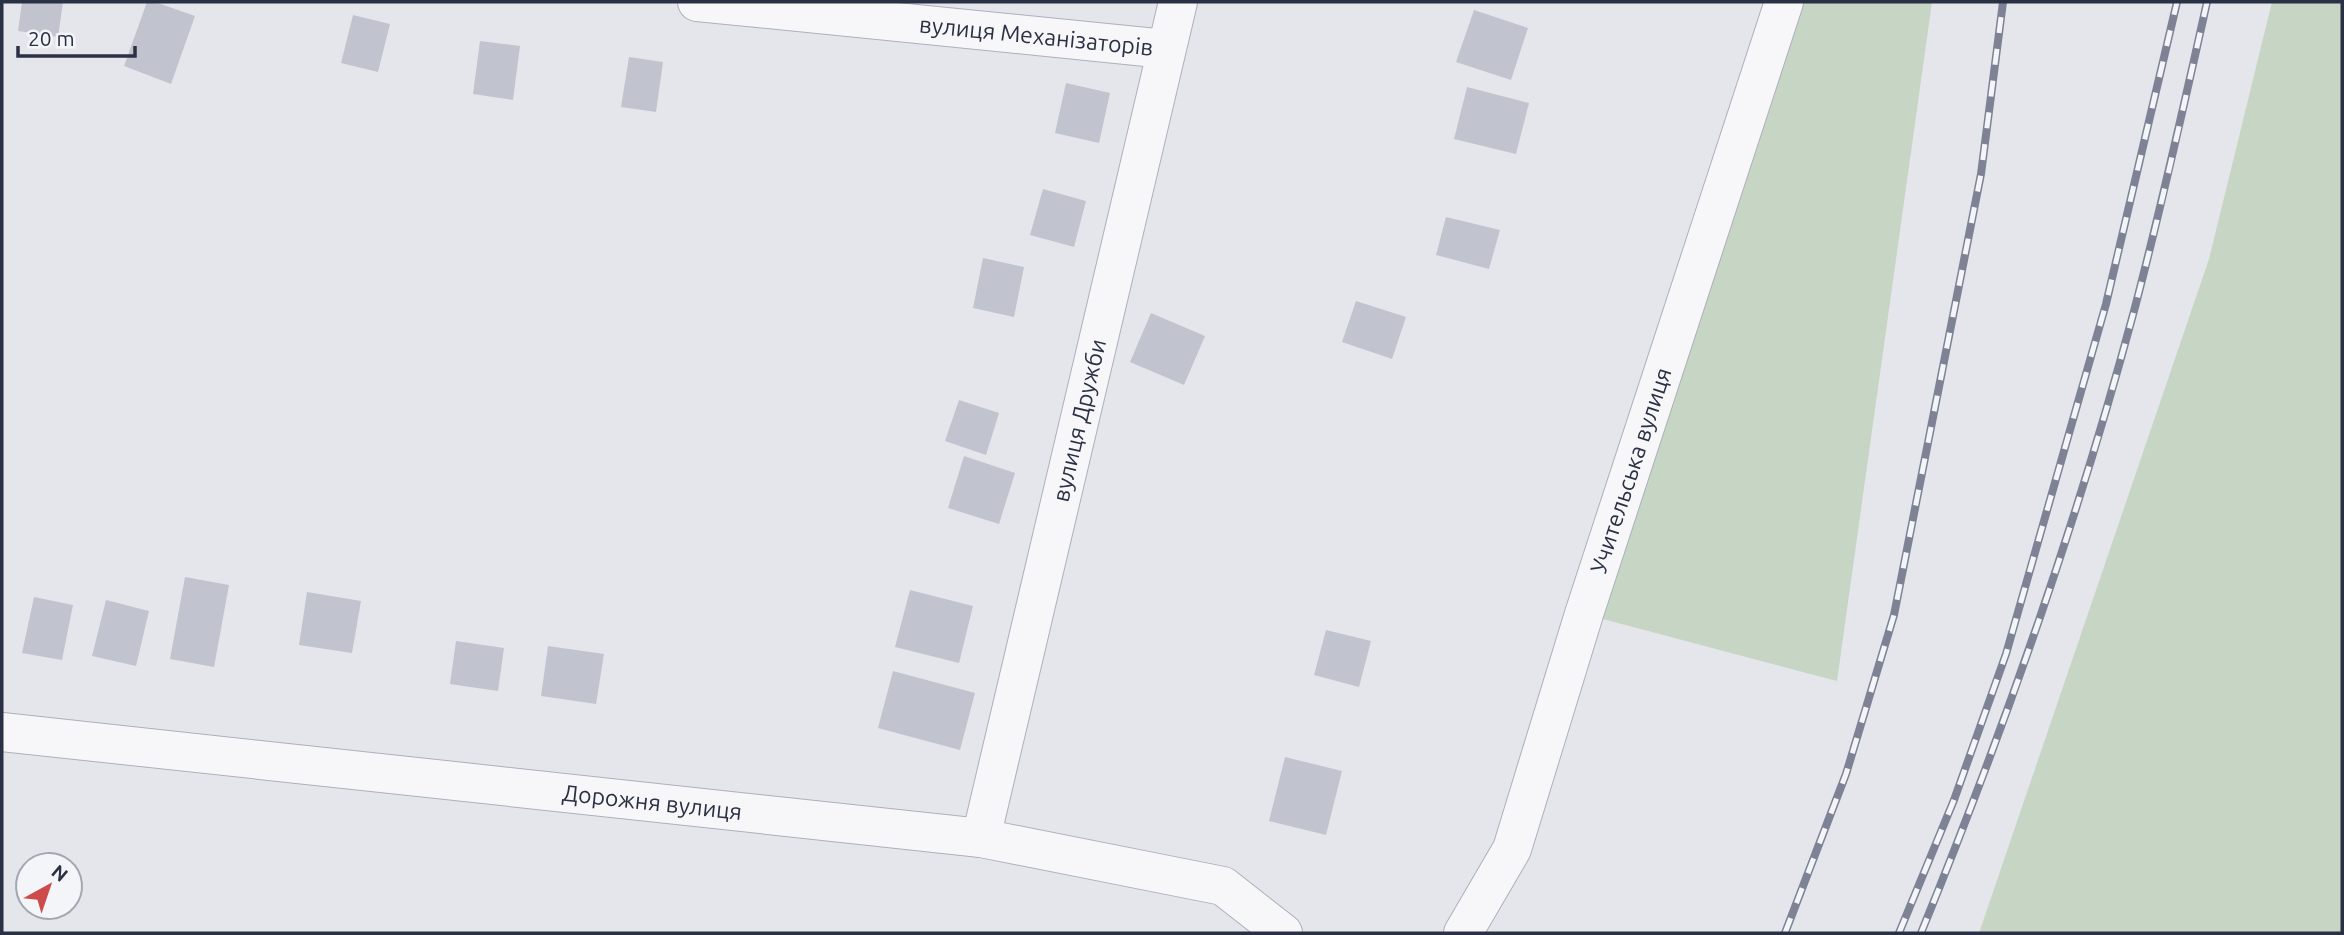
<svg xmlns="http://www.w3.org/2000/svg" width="2344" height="935" viewBox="0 0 2344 935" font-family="Ubuntu,sans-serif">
<rect width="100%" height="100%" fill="#e4e6ec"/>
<g fill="#c7d5c5">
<path d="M1784,2H1932L1837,681L1584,614Z"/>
<path d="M2272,2H2342V933H1979L2209,259Z"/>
</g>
<g fill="#c1c4ce">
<path d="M22,2H63L58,37L18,31Z"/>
<path d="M147,2H155L195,16L171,84L124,66Z"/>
<path d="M1474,10L1528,28L1511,80L1456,62Z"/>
<path d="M353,15L390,24L378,72L341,63Z"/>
<path d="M480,41L520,46L513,100L473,94Z"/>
<path d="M629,57L663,62L656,112L621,107Z"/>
<path d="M1066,83L1110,93L1099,143L1055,133Z"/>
<path d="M1467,87L1529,103L1516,154L1454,139Z"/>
<path d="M1043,189L1086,201L1074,247L1030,235Z"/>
<path d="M1446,217L1500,230L1489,269L1436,255Z"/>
<path d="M983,258L1024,267L1014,317L973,308Z"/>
<path d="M1356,301L1406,317L1392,359L1342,342Z"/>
<path d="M1151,313L1205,336L1184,385L1130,362Z"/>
<path d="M959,400L999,413L986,455L945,441Z"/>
<path d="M964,456L1015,473L999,524L948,508Z"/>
<path d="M185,577L229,585L214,667L170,659Z"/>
<path d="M910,590L973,606L959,663L895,647Z"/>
<path d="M307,592L361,601L352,653L299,645Z"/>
<path d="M34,597L73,605L62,660L22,653Z"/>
<path d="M106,600L149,611L136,666L92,656Z"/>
<path d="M1326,630L1371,641L1359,687L1314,675Z"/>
<path d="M456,641L504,648L498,691L450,684Z"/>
<path d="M548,646L604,654L596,704L541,696Z"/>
<path d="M893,671L975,693L960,750L878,728Z"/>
<path d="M1285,757L1342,771L1326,835L1269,821Z"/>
</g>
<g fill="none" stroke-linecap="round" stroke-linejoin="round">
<g stroke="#acb0ba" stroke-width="40">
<g id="minor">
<path id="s1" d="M697,2L1166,49"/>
<path id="s2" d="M2,732L981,838L1223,886L1283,933"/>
<path id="s3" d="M981,838L1178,2"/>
<path id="s4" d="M1463,933L1512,849L1584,614L1784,2"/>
</g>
</g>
<use href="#minor" stroke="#f7f7fa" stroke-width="38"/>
<g stroke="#7d8395" stroke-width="8">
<g id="rail">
<path d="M1785,933L1846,774L1894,615L1981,174L2003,2"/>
<path d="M1899,933L1954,800L2006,654L2106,304L2177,2"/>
<path d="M1921,933C2004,730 2077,523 2134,311C2161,209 2184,105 2207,2"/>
</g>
</g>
<use href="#rail" stroke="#f4f5f9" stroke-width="5" stroke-dasharray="16" stroke-linecap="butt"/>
</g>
<g text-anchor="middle" stroke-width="5" stroke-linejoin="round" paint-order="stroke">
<g font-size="23" fill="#2b3144" stroke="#f4f5f9">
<text dy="8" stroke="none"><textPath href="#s1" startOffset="341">вулиця Механізаторів</textPath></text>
<text dy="8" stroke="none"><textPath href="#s3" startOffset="429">вулиця Дружби</textPath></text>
<text dy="8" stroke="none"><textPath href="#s4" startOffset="494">Учительська вулиця</textPath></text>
<text dy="8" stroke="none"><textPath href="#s2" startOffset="654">Дорожня вулиця</textPath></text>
</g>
</g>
<rect width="2344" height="935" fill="none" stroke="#2b3144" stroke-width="7"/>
<g transform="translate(49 886) rotate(40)"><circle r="33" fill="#f4f5f9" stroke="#a4a7b1" stroke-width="2"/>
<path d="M0-5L12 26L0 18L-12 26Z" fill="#ce4b4c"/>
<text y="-10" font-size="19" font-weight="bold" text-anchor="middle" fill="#2b3144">N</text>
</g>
<path d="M18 46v10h117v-10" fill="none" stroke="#2b3144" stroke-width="3.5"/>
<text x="28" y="46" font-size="21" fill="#2b3144" stroke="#f4f5f9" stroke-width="5" paint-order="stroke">20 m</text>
</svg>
